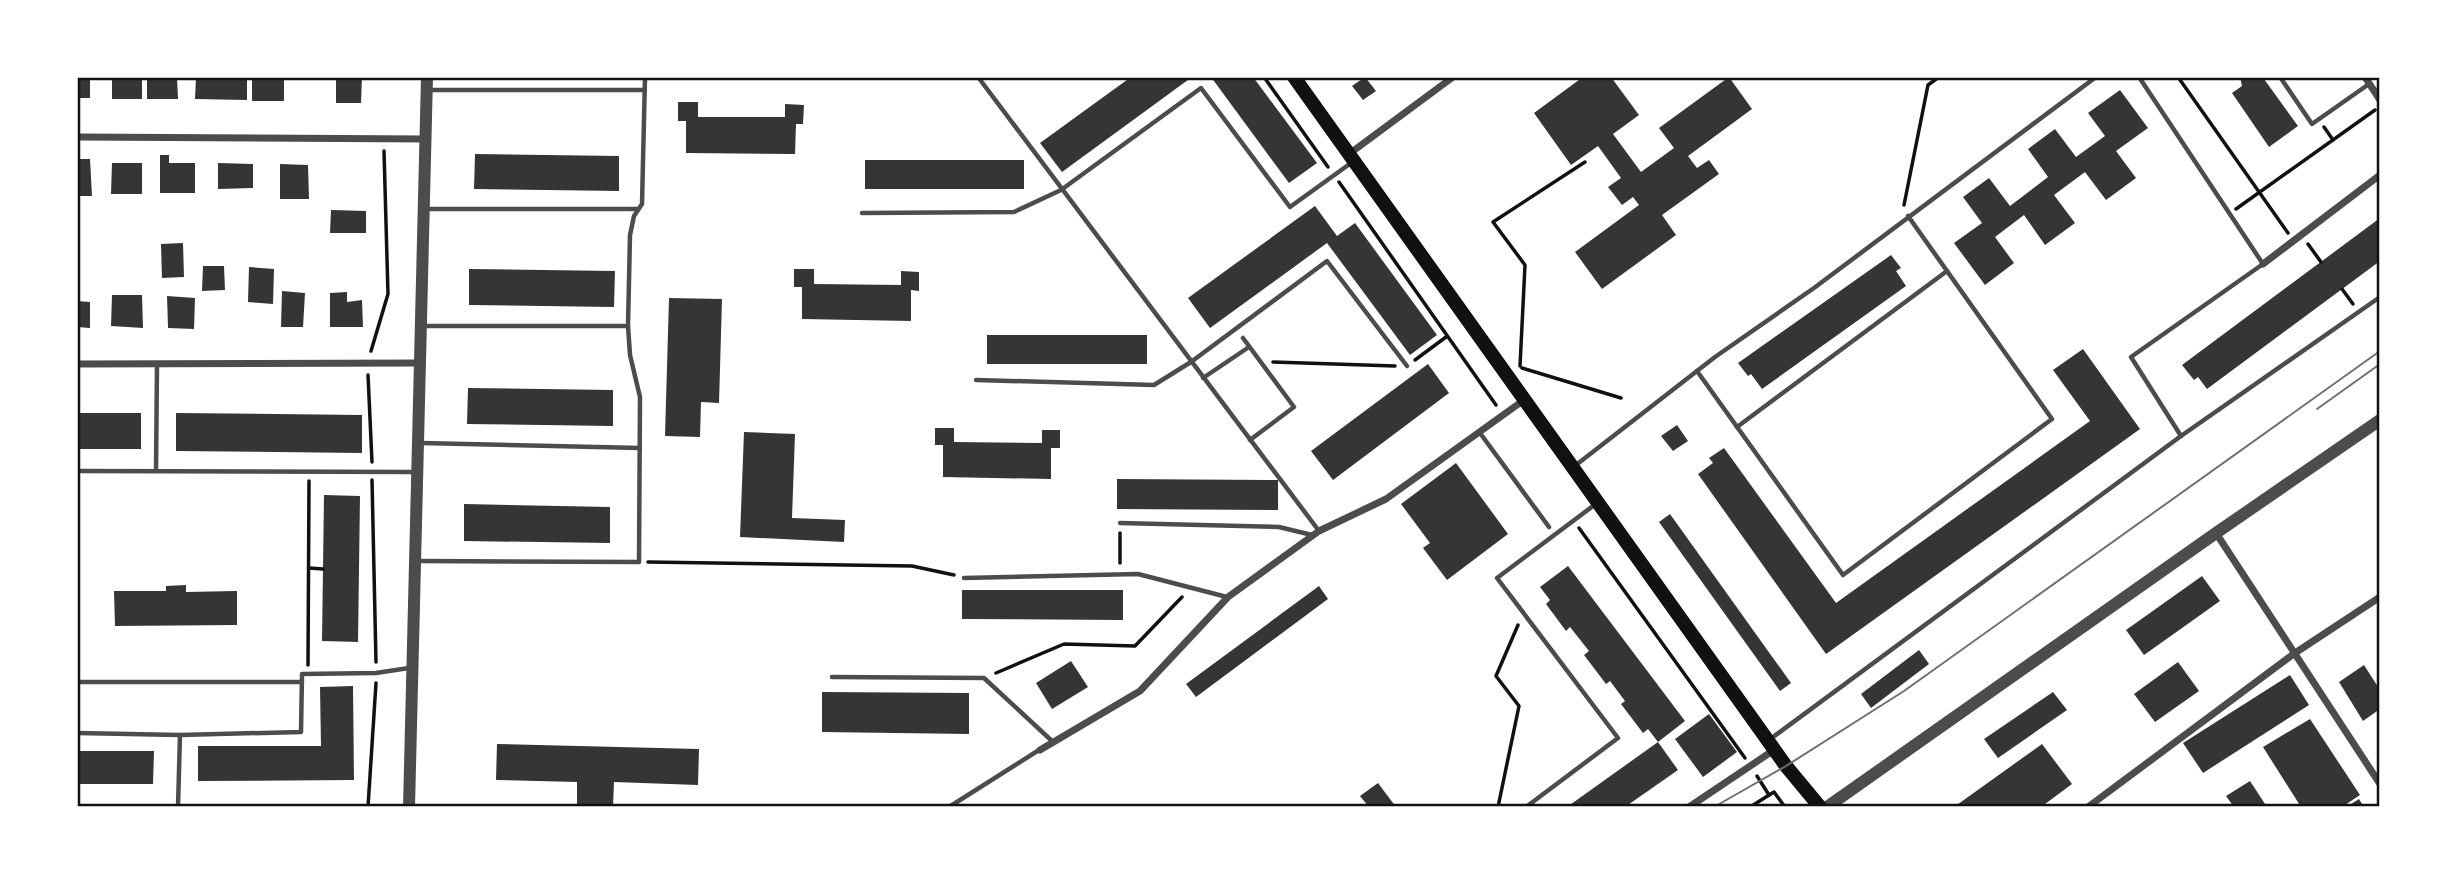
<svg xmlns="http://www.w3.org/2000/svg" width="2457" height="884" viewBox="0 0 2457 884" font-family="'Exo 2',sans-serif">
<rect width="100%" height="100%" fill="#fff"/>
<g fill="#353535">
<rect x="77" y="77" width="13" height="21"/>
<rect x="112" y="77" width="30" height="22"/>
<path d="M147,77L177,78L178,99H147Z"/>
<path d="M196,77H247V100L195,99Z"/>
<rect x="252" y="77" width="32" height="24"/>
<path d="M336,77H362L361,103H336Z"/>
<path d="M1131,77H1192L1062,172L1040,143Z"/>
<path d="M1211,77H1253L1317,163L1289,183Z"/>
<path d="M1365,77L1376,91L1363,100L1352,86Z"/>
<path d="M1583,77H1611L1639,115L1613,134L1641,172L1674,148L1659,128L1729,77L1752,109L1688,156L1697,168L1709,160L1719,174L1662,215L1676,235L1602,289L1575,252L1639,205L1633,197L1622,205L1608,187L1621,178L1598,146L1571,165L1534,113Z"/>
<path d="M2240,77H2259L2260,80L2264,79L2298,126L2269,147L2232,93L2242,86Z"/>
<path d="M2120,90L2148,128L2116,151L2136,178L2106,200L2085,172L2054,195L2075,223L2045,245L2024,215L1995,237L2014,263L1985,285L1954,243L1982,223L1963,197L1989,178L2010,206L2048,177L2028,149L2055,129L2076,157L2105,136L2088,113Z"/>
<path d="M678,102H698V117H785V104L804,105L803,124H796L795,154L686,153V121H678Z"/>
<path d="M475,154L619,156V191L474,189Z"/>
<path d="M160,155H169V163H195V193H160Z"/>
<path d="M77,159H90L92,196H77Z"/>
<rect x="865" y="160" width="159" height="29"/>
<path d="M112,163H142V194H111Z"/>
<path d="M218,163L253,164V188L218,189Z"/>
<path d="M280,164L308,165L309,199H280Z"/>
<path d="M1315,206L1337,236L1355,223L1437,335L1410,355L1327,243L1210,328L1188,298Z"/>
<path d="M331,210L366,211V233H330Z"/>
<path d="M2380,218V261L2207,389L2198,377L2194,380L2182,365Z"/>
<path d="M183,243L184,277L162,278L161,244Z"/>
<path d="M1891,255L1901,268L1896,271L1906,286L1762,389L1751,374L1748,376L1738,363Z"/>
<path d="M203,266H224L225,290L202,291Z"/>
<path d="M249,267L274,269L273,304L248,302Z"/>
<path d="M469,269L615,271L614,307L469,305Z"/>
<path d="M794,269H814V284L901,285V271L919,272V291L911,290V321L802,319V287H794Z"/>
<path d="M282,291L305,293L303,327H281Z"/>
<path d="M347,292V302L362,300L363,327H330V293Z"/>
<path d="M112,295H142L143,328L111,326Z"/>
<path d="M167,296L195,298L194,329L168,328Z"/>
<path d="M669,298L722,299L719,403L701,402L700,437L665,436Z"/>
<path d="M77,301L90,302V328L77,327Z"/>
<rect x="987" y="335" width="160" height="29"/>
<path d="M2083,349L2140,429L1826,654L1698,474L1713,463L1709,458L1724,448L1836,603L2090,421L2053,370Z"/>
<path d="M1428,364L1449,393L1333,480L1311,451Z"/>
<path d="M468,388L613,390V426L467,424Z"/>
<rect x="77" y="413" width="64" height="36"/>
<path d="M176,413L362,415V453L176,451Z"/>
<path d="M1677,425L1688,441L1673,451L1661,436Z"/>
<path d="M935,428H954V442L1042,443V430H1060V448H1051V479L943,477V445H935Z"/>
<path d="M744,432L795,434L792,518L845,520L844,542L740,537Z"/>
<path d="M1456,463L1508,534L1447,580L1423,548L1430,543L1401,504Z"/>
<path d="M1117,479L1278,480V510L1117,509Z"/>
<path d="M324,495L360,496L358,642L322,641Z"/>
<path d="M464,504L610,507V543L464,541Z"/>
<path d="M1670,514L1791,683L1780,691L1659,522Z"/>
<path d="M1568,566L1685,721L1658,742L1648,729L1643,733L1621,704L1625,701L1610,681L1606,684L1584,655L1589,651L1570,627L1566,631L1546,604L1550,600L1540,587Z"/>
<path d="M2202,576L2220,601L2144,655L2126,630Z"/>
<path d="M186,585V592L237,591V625L115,626L114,591H166V586Z"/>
<path d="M1319,586L1328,599L1196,697L1186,684Z"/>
<path d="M962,590H1123V620L962,619Z"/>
<path d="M1919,650L1929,664L1871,708L1861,694Z"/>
<path d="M1071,661L1088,687L1052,709L1036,683Z"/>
<path d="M2178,662L2199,691L2155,722L2134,694Z"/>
<path d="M2364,665L2380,690V709L2363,721L2339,682Z"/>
<path d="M2290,675L2309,705L2203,773L2183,743Z"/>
<path d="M353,686L354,780L198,781V746H321L320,687Z"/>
<path d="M822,692L969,693V734L822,732Z"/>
<path d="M2053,692L2067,710L1998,758L1984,739Z"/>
<path d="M1709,714L1737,752L1703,777L1675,739Z"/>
<path d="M2310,719L2360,795L2342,807H2301L2263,747Z"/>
<path d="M1658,742L1678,770L1625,807H1567Z"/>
<path d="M497,744L699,749L698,785L614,782L613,807H577V782L496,780Z"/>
<path d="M2042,744L2072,784L2041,807H1954Z"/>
<path d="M77,751H154L153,784H77Z"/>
<path d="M2250,781L2267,807H2234L2226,796Z"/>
<path d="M1378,783L1396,807H1369L1360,796Z"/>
<path d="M2359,799L2364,807H2346Z"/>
</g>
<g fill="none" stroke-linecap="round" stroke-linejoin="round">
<g stroke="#111" stroke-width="3.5">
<path d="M1264,77L1328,167"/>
<path d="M2178,77L2288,233"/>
<path d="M2324,127L2333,140"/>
<path d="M1339,182L1496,405"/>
<path d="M1904,205L1928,85L1939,77"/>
<path d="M2236,209L2375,110"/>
<path d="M2308,244L2321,262"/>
<path d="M2342,289L2353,304"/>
<path d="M371,351L388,294L384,151"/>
<path d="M1415,360L1446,337"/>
<path d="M1273,362L1395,366"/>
<path d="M1520,366L1525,265L1493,222L1585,162"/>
<path d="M1522,368L1621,398"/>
<path d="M368,375L372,462"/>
<path d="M372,480L376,662"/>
<path d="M1579,528L1745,758"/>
<path d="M1120,533V563"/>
<path d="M648,562L912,566L954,575"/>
<path d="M309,568L323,569"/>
<path d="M308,665L309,481"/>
<path d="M996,673L1064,644L1135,646L1182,597"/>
<path d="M1757,776L1769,795"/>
<path d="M368,807L376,683"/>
<path d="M1498,807L1519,706L1496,676L1518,625"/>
<path d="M1750,807L1774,792L1785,807"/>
</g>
<g stroke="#4c4c4c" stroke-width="4.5">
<path d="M978,77L1319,531"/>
<path d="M2139,77L2263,264L2131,357L2181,436"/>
<path d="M2280,77L2312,124L2369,84"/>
<path d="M428,90H644"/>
<path d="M426,209H638"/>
<path d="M862,213L1014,212L1061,190L1201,88L1290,207L1351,163"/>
<path d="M422,326H628"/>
<path d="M1243,338L1294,407L1250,440"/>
<path d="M1697,371L1843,575L2052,419L1908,216"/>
<path d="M1203,378L1249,347"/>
<path d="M976,380L1154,385L1191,362L1327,261L1407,366"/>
<path d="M1737,427L1947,271"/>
<path d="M1480,433L1549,527"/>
<path d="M421,443L640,448"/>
<path d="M1576,465L1715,357L1814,288L2096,77"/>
<path d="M77,471L414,472"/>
<path d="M156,471L157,365"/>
<path d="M1120,523L1279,527L1312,535"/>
<path d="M418,561L639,562L640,397L630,355L628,326L630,235L634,216L642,204L645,77"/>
<path d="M964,578L1138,574L1227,597"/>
<path d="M832,677L984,678L1052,741"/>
<path d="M77,682H302"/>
<path d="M77,733L180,735"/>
<path d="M1769,740L2181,436L2380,297"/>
<path d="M178,807L180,735L301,732L302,674L376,673L409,668"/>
<path d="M949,807L1039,750"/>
<path d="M1526,807L1618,738L1497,578L1597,503"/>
</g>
<g stroke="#4c4c4c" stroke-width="7">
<path d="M2365,77L2380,100"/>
<path d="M77,137L426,139"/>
<path d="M1349,154L1453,77"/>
<path d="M2263,264L2380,175"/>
<path d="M77,364L420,363"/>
<path d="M2216,533L2380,784"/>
<path d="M1040,750L1140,691L1228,597L1319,531L1386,499L1524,400"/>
<path d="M1689,807L1774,750"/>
<path d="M2088,807L2295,653L2380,597"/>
</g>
<g stroke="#4c4c4c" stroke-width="12">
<path d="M409,807L427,77"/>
<path d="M1827,807L2216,533L2380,420"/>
</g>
<path stroke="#111" stroke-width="14" d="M1294,77L1786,766L1820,807"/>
<g stroke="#707070" stroke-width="2">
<path d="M2317,409L2380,364"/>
<path d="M1714,807L1786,766L1904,691L2380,351"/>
</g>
</g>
<rect width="2457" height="884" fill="none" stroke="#ffffff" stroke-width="158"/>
<rect x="79" y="79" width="2299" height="726" fill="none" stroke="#111" stroke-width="2.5"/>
</svg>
